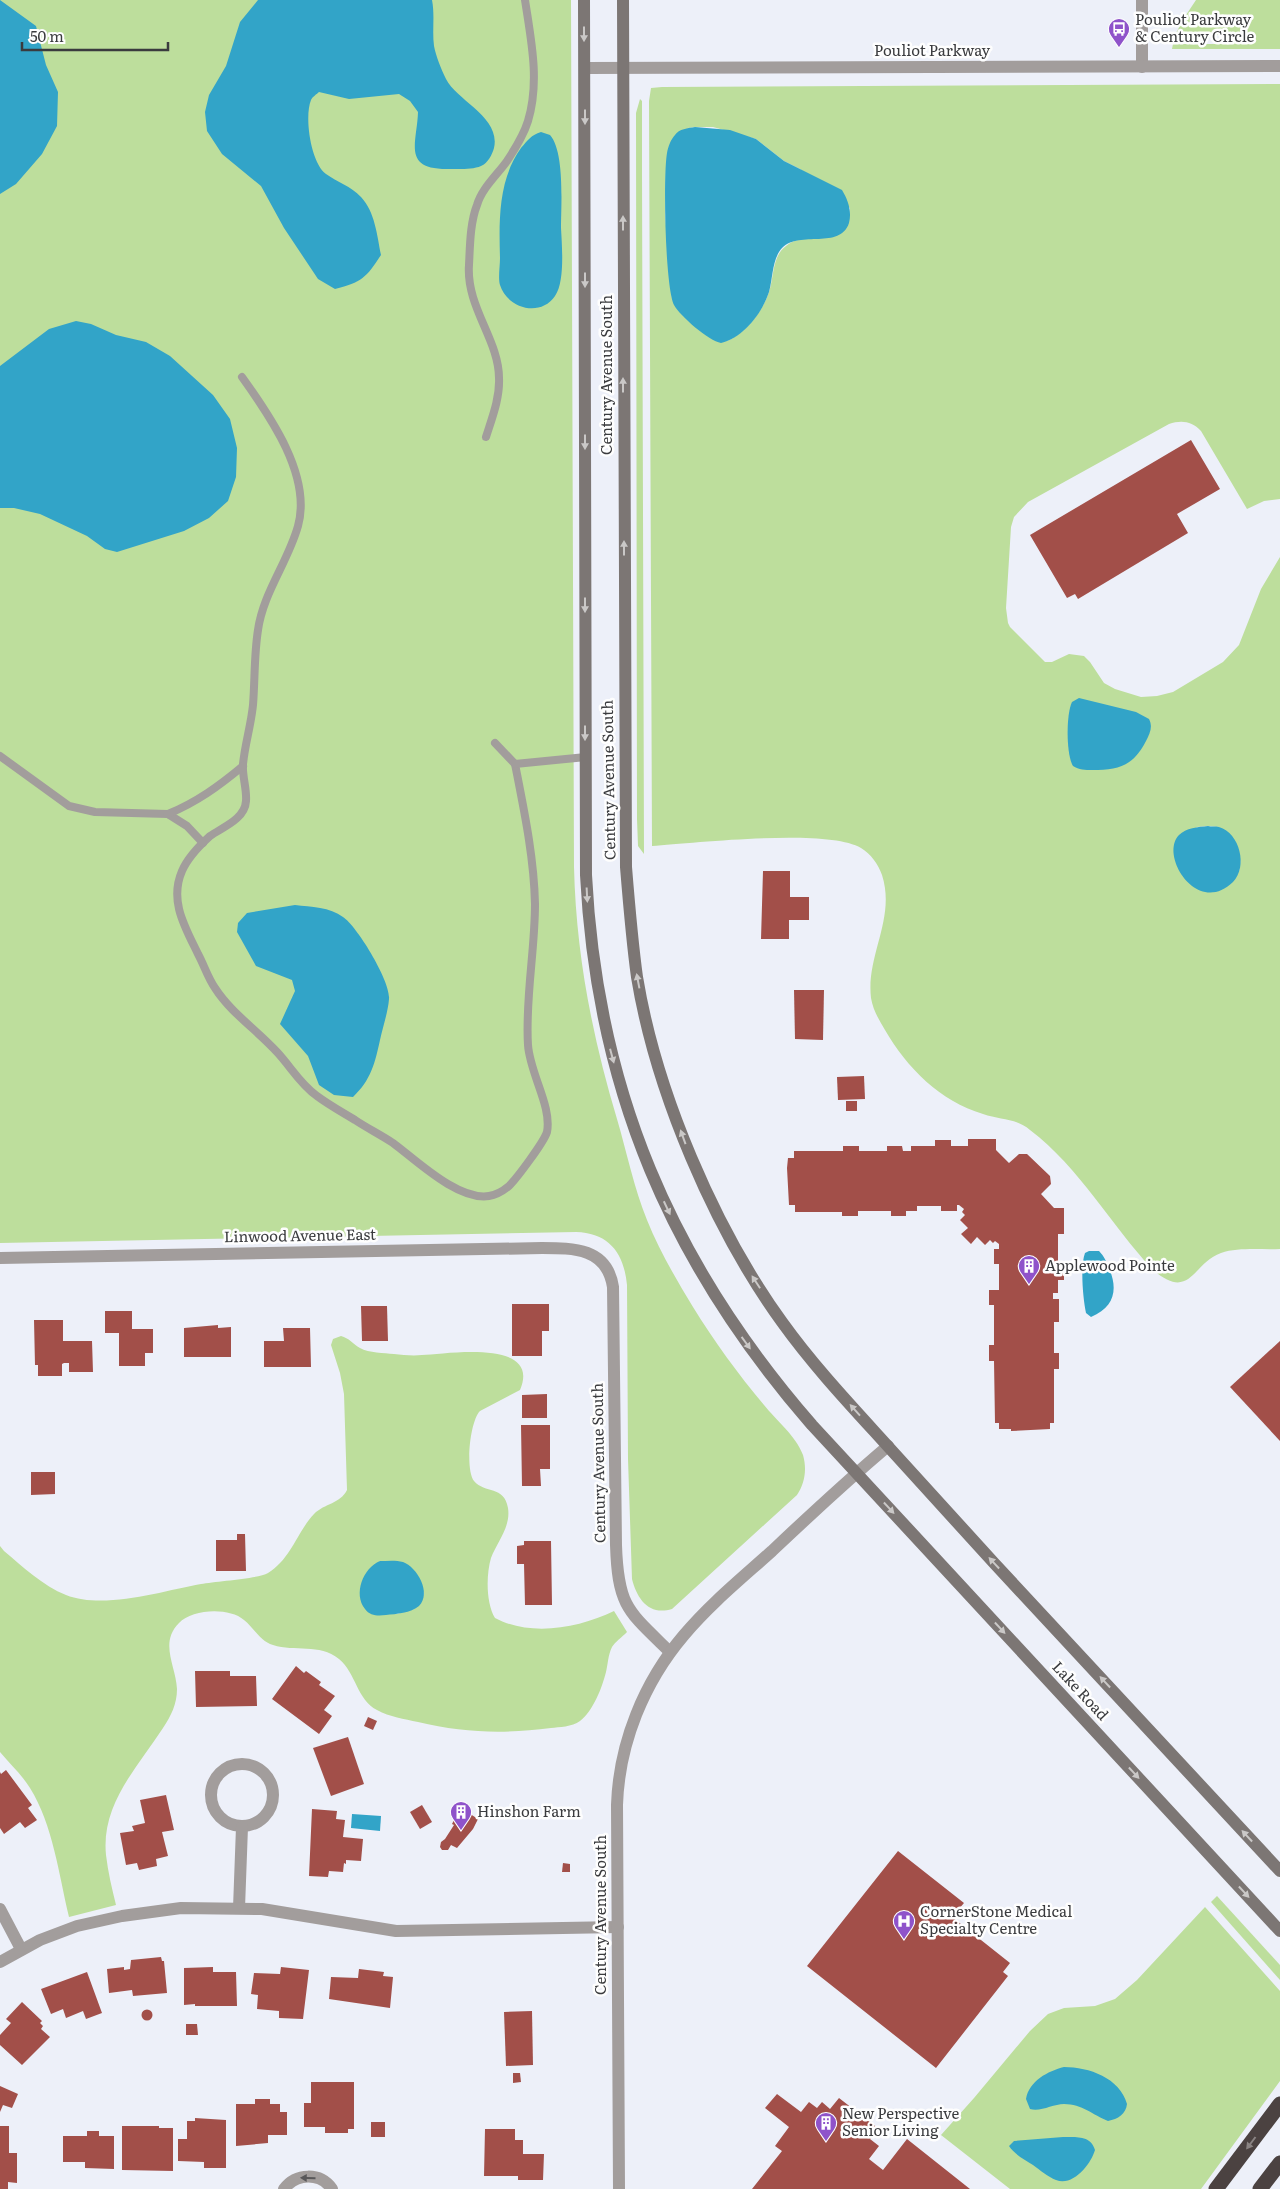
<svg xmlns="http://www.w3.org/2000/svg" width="1280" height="2189" viewBox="0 0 1280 2189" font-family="Literata,serif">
<rect width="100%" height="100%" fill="#edf0f9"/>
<g fill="#bdde9c" fill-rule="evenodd">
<path d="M0,0H571L574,867C576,953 592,1036 617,1119C627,1153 634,1188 647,1220C659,1250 676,1279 693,1307C714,1341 738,1374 764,1405C776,1420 796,1436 803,1455C807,1469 805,1483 797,1495L672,1609C649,1616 637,1599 632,1579L628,1459L627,1285C624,1253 609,1233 576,1232L0,1243Z"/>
<path d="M1196,0H1280V49H1172L1173,44H1226L1233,35H1175L1184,18Z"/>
<path d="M1280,84V499L1264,501L1247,509L1201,431C1192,421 1181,420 1169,424L1028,502L1014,517L1011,527L1006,608L1008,623L1010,627L1045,662H1052L1069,654L1084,656L1090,662L1104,683L1115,689L1141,697L1157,696L1173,692L1223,662L1239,645L1261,589L1280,557V1249C1262,1250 1239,1247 1221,1253C1192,1263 1191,1302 1153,1270C1111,1225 1080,1168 1030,1130C1016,1118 1000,1120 983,1114C940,1101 907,1068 885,1030C879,1020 873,1010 871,998C866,955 896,919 882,875C878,864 871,854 861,848C827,828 696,843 652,846L649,101L651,88L662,87ZM695,127H713L756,139L784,161L800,169L850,208L848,225C836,229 824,234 811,237C802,240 794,239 786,246C772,256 774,277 769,292C762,312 746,333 727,341C705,333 680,321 672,298L665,214L666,168L688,128ZM1208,826L1219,827C1233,843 1244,849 1239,871L1174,854L1197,827Z"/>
<path d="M640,99L642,101V172L644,854L638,846L637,819L636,113Z"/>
<path d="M341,1336C349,1338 353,1344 360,1348C369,1353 384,1353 394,1354C403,1355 413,1356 422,1355C446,1354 542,1338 520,1390L480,1411C470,1421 465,1469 474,1481C485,1494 504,1485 508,1508C511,1527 497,1542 491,1558C486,1575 486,1603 495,1618C531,1637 579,1628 614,1611L627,1632C622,1637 615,1642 612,1647C608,1655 608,1664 606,1672C602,1688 593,1711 580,1721C572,1727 559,1727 551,1728C505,1734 463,1733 418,1722C404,1719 390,1717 377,1710C357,1700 356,1673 339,1659C319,1643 295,1652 273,1645C260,1641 254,1628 244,1620C229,1607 192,1609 179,1623C159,1643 176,1666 177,1689C177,1704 171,1716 163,1728C137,1768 101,1804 106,1855C108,1872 112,1889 116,1905L69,1917C59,1875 53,1825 30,1788C22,1775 10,1764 0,1752V1546L4,1551C22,1566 43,1586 66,1595C104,1610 162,1591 201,1584C216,1581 257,1579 268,1573C291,1559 297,1532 314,1514C325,1503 340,1504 347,1490L344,1394L340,1373L331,1345L333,1339ZM380,1561H394L418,1576L424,1594L414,1609L397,1614L362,1603L361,1586Z"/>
<path d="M1217,1896L1280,1965V1980L1211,1902Z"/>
<path d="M1205,1907L1280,1991V2081L1201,2189H1010L941,2135L974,2098L1030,2031L1048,2014L1064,2008L1095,2006L1115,1999L1137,1980Z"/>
</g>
<g fill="#32a4c8">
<path d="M0,0L36,26L46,65L58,92L57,126L42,154L16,184L0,194Z"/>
<path d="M258,0H432C435,15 432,31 434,46C436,56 441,69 446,79C457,101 501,117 494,148C492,155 488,163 481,166C472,170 457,169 447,169C402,169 417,143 418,112L410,101L399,94L349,99L319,92C317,94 312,97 311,100C304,117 311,163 326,174C337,182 351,186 361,197C375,212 377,235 381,255C366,278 362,282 335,289L318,279L284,228L261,186L222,154L207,131L205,112L209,95L226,66L240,22Z"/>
<path d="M695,127L730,130L756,139L784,161L842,190C848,200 852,211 849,223C840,250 800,230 782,248C772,259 773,278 769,292C762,313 744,337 721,343C709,341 680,316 674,305C665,286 663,176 667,153C668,147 671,139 675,135C679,129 688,128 695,127Z"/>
<path d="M541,132L550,135C565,152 561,206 561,228C562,246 565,282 555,296C540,318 507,308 500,285C498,278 500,266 500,258C499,221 498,180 521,148C528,140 531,135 541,132Z"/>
<path d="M76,321L91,324L116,335L146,342L170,356L213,395L230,419L237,448L236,477L228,501L209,518L184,531L117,552L105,549L87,536L40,514L14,508H0V366L49,329Z"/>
<path d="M1079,698L1136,712L1149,719C1153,727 1150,733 1146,741C1133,766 1119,770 1092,770C1085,770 1079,770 1073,766C1066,755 1066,714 1072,702Z"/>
<path d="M1208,826C1211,827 1216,826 1219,827C1240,833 1248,867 1233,882C1197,917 1159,855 1179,835C1186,828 1198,827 1208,826Z"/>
<path d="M295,905C311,907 330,907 343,917C357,926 391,982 389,999C388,1012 383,1026 380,1040C375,1063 371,1080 353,1097L334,1095L319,1085L308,1056L280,1024L295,991L292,980L256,966L237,932L238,923L247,913Z"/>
<path d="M1089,1251H1099C1104,1256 1106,1261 1109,1268C1118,1289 1115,1307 1091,1317L1086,1313C1083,1299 1080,1266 1085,1253Z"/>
<path d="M380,1561C387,1561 396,1560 403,1562C417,1567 432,1593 419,1606C411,1613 396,1614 386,1615C378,1616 370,1616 365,1609C353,1594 363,1568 380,1561Z"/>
<path d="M352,1814L381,1816L380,1831L351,1828Z"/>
<path d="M1064,2067C1089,2067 1120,2078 1127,2104C1126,2114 1118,2119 1108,2121C1093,2115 1082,2104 1064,2104C1053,2104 1041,2112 1030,2109L1026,2099C1029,2081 1048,2071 1064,2067Z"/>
<path d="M1063,2137C1075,2137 1091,2135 1095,2150C1091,2164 1073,2187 1056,2180C1048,2177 1040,2170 1033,2165C1025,2160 1014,2154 1009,2146L1014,2141Z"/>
</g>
<g fill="#a24f49">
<path d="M1191,440L1220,489L1177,514L1188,533L1078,599L1075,594L1067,598L1030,535Z"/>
<path d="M763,871H790V897H809V920H789V939H761Z"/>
<path d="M794,990H824L823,1040L795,1039Z"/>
<path d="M864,1076L865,1099L838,1100L837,1077Z"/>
<rect x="846" y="1101" width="11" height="10"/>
<path d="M968,1139H996V1150L1009,1163L1019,1154H1027L1050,1176L1051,1184L1041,1194L1054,1208H1064V1234H1058V1266H1064V1280H1058V1293H1053V1299H1059V1322H1054V1353H1059V1369H1054V1423H1050V1429L1011,1431V1429H999V1423H995L994,1361H989V1345H994V1305H989V1290H999V1264H994V1249H999V1244L995,1241L993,1243L990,1240L985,1245L977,1237L971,1244L961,1234L968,1228L960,1220L965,1215L962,1212L964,1209L959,1205H957V1211H941V1206H917V1211H906V1216H891V1211H858V1216H842V1212H795V1205H789L787,1168L788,1158H794V1151H843V1146H859V1151H887V1146H902L903,1151H911V1146H935V1140H951V1146H968Z"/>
<path d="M512,1304H549V1331H542V1356H512Z"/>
<path d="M361,1306H387L388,1341H362Z"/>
<path d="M105,1311H132V1329H153V1353H145V1366H119V1333H105Z"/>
<path d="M34,1320H63V1341H92L93,1372H69V1363H64L62,1364V1376H38V1365H35Z"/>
<path d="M218,1325V1328L231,1327V1357H184V1328Z"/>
<path d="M283,1328H310L311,1367H264V1341H284Z"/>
<path d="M1280,1341V1441L1230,1387Z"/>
<path d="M547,1394V1418H522V1395Z"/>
<path d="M521,1425H550V1469H540L541,1486H522Z"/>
<path d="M31,1472H55V1494L31,1495Z"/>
<path d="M237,1534H245L246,1571H216V1540H237Z"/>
<path d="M524,1541H551L552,1605H525L524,1564H517V1546L524,1545Z"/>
<path d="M296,1666L304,1673L306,1671L321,1682L319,1685L335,1696L324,1710L332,1716L319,1734L272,1699Z"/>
<path d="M195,1671H230V1676H256L257,1706L196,1707Z"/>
<path d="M368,1717L377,1721L373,1730L364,1726Z"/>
<path d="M348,1737L364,1784L331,1796L313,1748Z"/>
<path d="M6,1770L32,1805L28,1808L37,1820L25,1828L20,1822L4,1834L0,1828V1772L1,1774Z"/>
<path d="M166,1795L174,1830L162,1832L168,1856L156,1859L157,1866L139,1870L137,1863L126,1865L120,1833L134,1831L132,1826L145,1823L140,1800Z"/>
<path d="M422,1805L432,1822L420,1829L410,1812Z"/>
<path d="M312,1809L337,1811L336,1819L345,1820L343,1837L363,1839L361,1861L346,1860V1864L344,1863L343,1872L329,1871L328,1877L309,1876Z"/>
<path d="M464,1810L478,1819L473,1829L457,1848L451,1845L448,1850H442L440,1847L441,1842L445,1839L454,1825L452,1824L455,1818L458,1820Z"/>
<path d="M898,1851L964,1903L952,1917L1010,1963L1003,1972L1008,1976L936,2068L807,1966Z"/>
<path d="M563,1863L570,1864V1872H562Z"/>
<path d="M161,1957L162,1961H164L167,1993L133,1996L132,1990L109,1993L107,1969L124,1967V1970L130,1969L131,1960Z"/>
<path d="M213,1967V1972H236L237,2006H195V2004L184,2005V1968Z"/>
<path d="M281,1967L309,1970L303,2019L279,2018V2011L257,2009L258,1995L251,1994L254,1973L280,1974Z"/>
<path d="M359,1969L384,1972L383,1976L393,1977L390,2008L329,1999L331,1977L358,1978Z"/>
<path d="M87,1972L102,2013L86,2019L83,2011L66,2018L63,2009L51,2014L41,1989Z"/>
<path d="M22,2002L42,2021L40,2023L43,2026L41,2029L50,2037L22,2065L0,2045V2035L11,2023L6,2019Z"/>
<circle cx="147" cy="2015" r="5.5"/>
<path d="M532,2011L533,2065L506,2066L504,2012Z"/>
<path d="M186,2024H197L198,2035H186Z"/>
<path d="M513,2073H520L521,2082L513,2083Z"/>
<path d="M311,2082H354V2129H348V2133H325V2127H304V2103H311Z"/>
<path d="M0,2086L18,2094L12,2108L3,2105L0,2112Z"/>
<path d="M777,2094L801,2112L809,2102L817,2108L822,2102L830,2109L839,2098L879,2129L870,2139L879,2146L869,2159L883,2170L907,2139L970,2189H752L782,2151L775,2146L789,2127L765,2108Z"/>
<path d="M255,2099H270V2104H280V2112H287V2135H268V2143L236,2146V2104H255Z"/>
<path d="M195,2118L226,2120V2168H204V2162L178,2161V2139H187V2121H195Z"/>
<rect x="371" y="2122" width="14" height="15"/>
<path d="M0,2126H9V2153H17V2183L8,2182V2189H0Z"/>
<path d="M122,2126H159V2128H173V2171L122,2170Z"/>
<path d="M485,2129H515V2140H523V2154H544L543,2180H518V2176H484Z"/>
<path d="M87,2131H99V2136H114V2169L85,2168V2162H63V2136H87Z"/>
</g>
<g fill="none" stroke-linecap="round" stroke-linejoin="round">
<g stroke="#a29d9c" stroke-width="8">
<path d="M242,377C270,416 312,476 298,526C288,562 263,593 258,630C254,655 255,680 253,705C251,725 245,744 243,764C242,776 247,789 246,801C245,819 223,827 210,836C199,846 188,857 182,871C169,901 185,927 198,954C204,965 208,978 215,988C231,1013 257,1030 277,1052C291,1067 300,1084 317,1096C329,1105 342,1112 355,1120C367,1128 381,1135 393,1143C416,1160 458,1201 489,1196C496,1195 503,1191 509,1186C517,1178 544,1142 547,1132C552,1106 530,1074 528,1045C525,999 535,951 535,904C534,857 524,810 515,764"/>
<path d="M486,437C492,418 500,398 499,378C499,340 466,307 469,265C470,246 470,223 477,205C482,188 497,175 507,161C515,149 524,134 528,121C540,81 531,40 525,0"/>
<path d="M495,743L515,764L586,757"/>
<path d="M0,756L69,806L95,812L168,814L187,826L203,843"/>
<path d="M168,814C197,802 219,786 243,766"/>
</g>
<g stroke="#a29d9c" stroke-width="12">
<path d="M1142,0V67"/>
<circle cx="242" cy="1795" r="31"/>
<path d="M239,1908L242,1827"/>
<path d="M0,1909L21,1949"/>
<path d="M0,1962L40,1940L77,1926L122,1916L181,1908L262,1909L396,1931L618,1927"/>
<path d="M284,2189C296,2173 320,2172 332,2189"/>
</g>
<g stroke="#a29d9c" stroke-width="12">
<path d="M585,68L1280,66"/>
<path d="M0,1258L542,1248C574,1248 607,1248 613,1287L616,1545C618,1607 628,1611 670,1652"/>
<path d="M619,2189L617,1805C619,1743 644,1682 684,1635C710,1604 742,1578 772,1551C810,1515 848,1480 888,1446"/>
</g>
<g stroke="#7c7674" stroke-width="12">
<path d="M584,0L586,875C597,1090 671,1263 812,1425L1280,1931"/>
<path d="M623,0L626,867C629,904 632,941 637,977C656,1092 714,1228 782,1322C810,1361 842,1396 874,1431C914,1475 954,1519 994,1563C1090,1666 1185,1769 1280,1871"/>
</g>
<g stroke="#4b4241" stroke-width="15">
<path d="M1216,2189L1280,2104"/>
<path d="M1260,2189L1280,2163"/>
</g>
</g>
<defs><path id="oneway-solid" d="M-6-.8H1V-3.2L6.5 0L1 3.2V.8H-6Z" transform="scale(1.25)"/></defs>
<g fill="#cac8c7">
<use href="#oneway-solid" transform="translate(584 34) rotate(90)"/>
<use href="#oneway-solid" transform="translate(585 117) rotate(90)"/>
<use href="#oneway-solid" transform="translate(623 223) rotate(-90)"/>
<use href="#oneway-solid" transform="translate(585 280) rotate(90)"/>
<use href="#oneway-solid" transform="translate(623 385) rotate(-90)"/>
<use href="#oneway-solid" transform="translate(585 442) rotate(90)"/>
<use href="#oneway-solid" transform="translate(624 548) rotate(-90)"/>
<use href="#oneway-solid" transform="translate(585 605) rotate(90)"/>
<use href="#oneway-solid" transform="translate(585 733) rotate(90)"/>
<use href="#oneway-solid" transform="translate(587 895) rotate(87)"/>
<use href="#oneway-solid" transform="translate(638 981) rotate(-101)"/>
<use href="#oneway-solid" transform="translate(612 1056) rotate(75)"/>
<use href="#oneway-solid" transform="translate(683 1137) rotate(-110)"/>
<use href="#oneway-solid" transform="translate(667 1208) rotate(65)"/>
<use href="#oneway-solid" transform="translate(756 1282) rotate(-123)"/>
<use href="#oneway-solid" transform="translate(746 1343) rotate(54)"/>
<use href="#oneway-solid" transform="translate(855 1410) rotate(-132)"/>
<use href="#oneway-solid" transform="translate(889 1508) rotate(47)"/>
<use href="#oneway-solid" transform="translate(994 1563) rotate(-133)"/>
<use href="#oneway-solid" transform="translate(1000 1628) rotate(47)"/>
<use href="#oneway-solid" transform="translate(1105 1682) rotate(-133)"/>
<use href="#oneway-solid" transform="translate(1134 1773) rotate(47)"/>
<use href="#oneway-solid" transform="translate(1247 1836) rotate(-133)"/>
<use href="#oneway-solid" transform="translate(1244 1892) rotate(47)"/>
</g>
<use fill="#8a8483" href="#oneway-solid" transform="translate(1251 2143) rotate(127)"/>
<use fill="#59585a" href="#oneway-solid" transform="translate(308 2178) rotate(-179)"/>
<defs>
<g id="bus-pin" transform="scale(1.125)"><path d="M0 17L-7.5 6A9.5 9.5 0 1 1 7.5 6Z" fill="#8f53ca" stroke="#fefefe"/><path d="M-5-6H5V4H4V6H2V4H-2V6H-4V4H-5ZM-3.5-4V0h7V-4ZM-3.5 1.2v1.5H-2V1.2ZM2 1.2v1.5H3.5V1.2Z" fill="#fff"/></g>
<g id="building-pin" transform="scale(1.125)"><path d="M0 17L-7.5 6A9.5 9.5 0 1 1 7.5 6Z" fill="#8f53ca" stroke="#fefefe"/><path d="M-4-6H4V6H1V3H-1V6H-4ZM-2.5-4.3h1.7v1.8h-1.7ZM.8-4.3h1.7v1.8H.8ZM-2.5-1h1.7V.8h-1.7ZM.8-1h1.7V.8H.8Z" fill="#fff"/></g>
<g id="hospital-pin" transform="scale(1.125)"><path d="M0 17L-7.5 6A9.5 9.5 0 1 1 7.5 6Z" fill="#8f53ca" stroke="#fefefe"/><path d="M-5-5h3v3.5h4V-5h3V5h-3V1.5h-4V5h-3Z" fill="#fff"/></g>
</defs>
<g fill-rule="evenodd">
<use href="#bus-pin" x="1119" y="29"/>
<use href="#building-pin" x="1029" y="1266"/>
<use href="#building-pin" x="461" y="1812"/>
<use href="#hospital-pin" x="904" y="1921"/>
<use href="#building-pin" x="826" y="2123"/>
</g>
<g text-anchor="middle" stroke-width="5" stroke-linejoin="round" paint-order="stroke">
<g font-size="15" fill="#3a3b3e" stroke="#fefefe" text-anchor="start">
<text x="1135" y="25">Pouliot Parkway<tspan x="1135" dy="17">&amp; Century Circle</tspan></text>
<text x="1045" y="1271">Applewood Pointe</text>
<text x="477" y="1817">Hinshon Farm</text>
<text x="920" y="1917">CornerStone Medical<tspan x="920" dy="17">Specialty Centre</tspan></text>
<text x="842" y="2119">New Perspective<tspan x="842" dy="17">Senior Living</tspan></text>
</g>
<g font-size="15" fill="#3a3b3e" stroke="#fefefe">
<text x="932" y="56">Pouliot Parkway</text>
<text transform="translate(607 375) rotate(-90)" y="5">Century Avenue South</text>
<text transform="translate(609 780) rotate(-91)" y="5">Century Avenue South</text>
<text transform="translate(300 1236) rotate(-1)" y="5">Linwood Avenue East</text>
<text transform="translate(599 1463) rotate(-91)" y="5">Century Avenue South</text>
<text transform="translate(1080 1691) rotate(47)" y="5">Lake Road</text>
<text transform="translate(601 1915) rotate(-90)" y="5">Century Avenue South</text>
</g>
</g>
<path d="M22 42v8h146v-8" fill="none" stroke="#3a3b3e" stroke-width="2.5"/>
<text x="30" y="42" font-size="15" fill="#3a3b3e" stroke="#fefefe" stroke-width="4" paint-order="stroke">50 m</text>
</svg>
